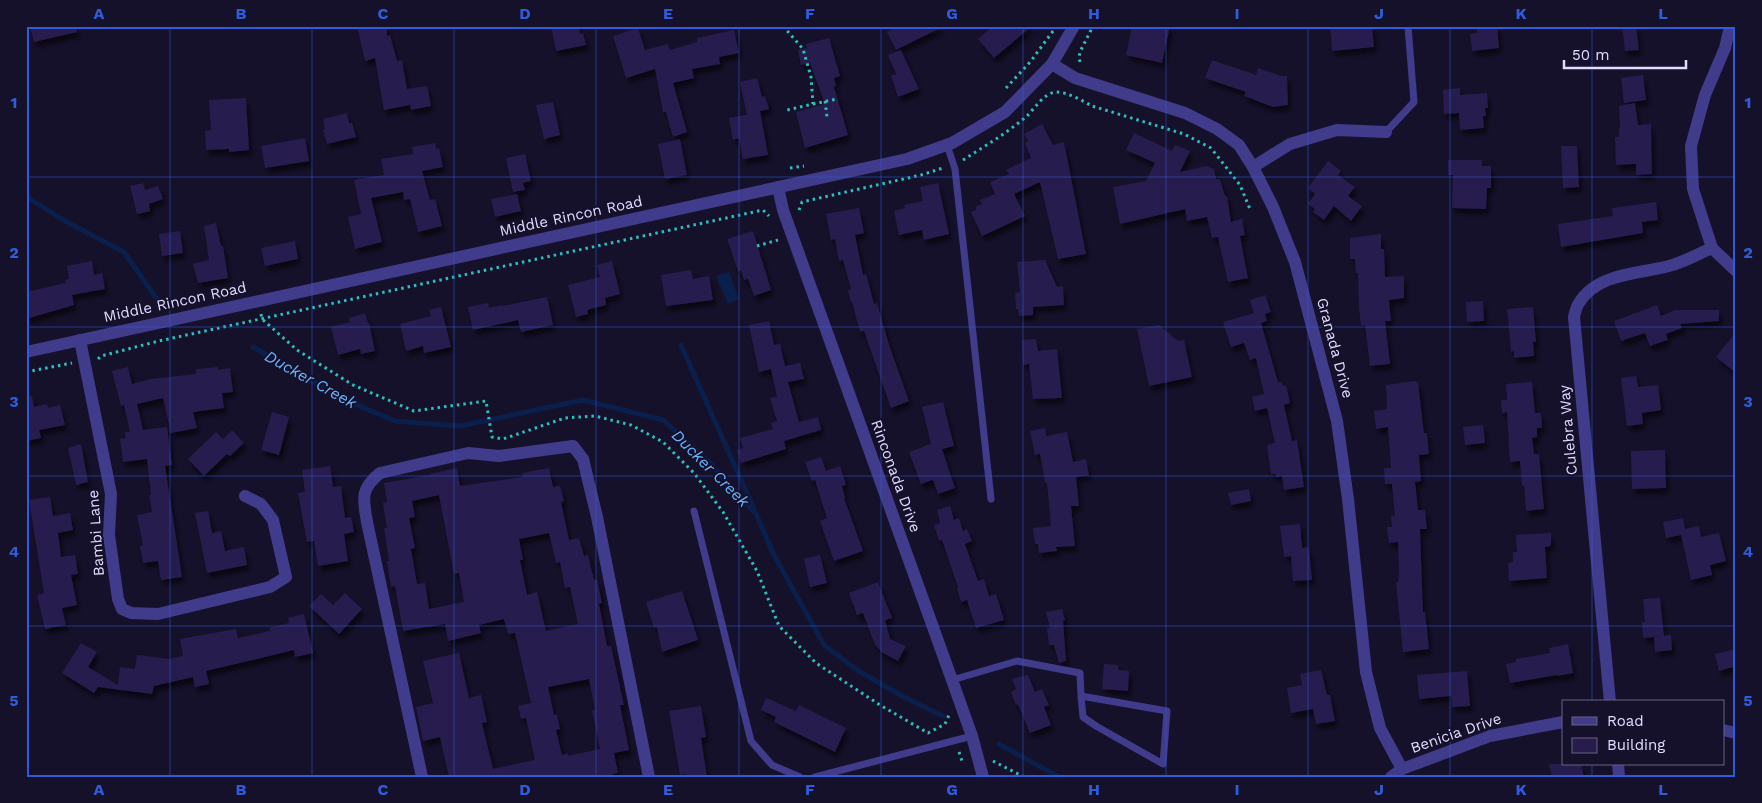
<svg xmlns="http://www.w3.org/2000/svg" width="1762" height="803" viewBox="0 0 1762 803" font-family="'Work Sans',sans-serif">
<defs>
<filter id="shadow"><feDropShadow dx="3" dy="5.5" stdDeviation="2.5" flood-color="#0009"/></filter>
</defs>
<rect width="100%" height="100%" fill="#16112b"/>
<path fill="#0a1f4b" d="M729,272L739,299L728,304L716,276Z"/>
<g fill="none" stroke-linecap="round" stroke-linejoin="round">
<g stroke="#0a1f4b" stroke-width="5">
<path d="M26,191L30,199L65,221L124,252L159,302"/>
<path d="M681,345L754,509"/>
<path d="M253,347L348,401L395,421L460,426L583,400L663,420L709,462L756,514L774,555L824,645L857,670L904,697L943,716"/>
<path d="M999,744L1059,777"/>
</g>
</g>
<g fill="#281c4d" fill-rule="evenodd" filter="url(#shadow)">
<path d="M30,26H76L77,32L34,42Z"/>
<path d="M357,26H387V36L390,35L397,61L402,60L407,89L427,86L431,106L411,110L410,105L384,110L375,58L365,61Z"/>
<path d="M551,26H578L580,34L583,33L586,45L556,51Z"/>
<path d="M898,26H944L896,50L887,32Z"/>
<path d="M993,26H1032L994,58L978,39Z"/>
<path d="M1132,26H1170L1162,63L1126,55Z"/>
<path d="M1330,26H1372L1374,47L1332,51Z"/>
<path d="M1477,26H1497L1499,48L1472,51L1470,34L1477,33Z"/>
<path d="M1622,26H1636L1639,50L1625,51Z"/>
<path d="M638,28L645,50L668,44L670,50L697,42V38L734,30L739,53L719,57L720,64L692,69L694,78L673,83L687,132L673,137L666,112H663L655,69L626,78L613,36Z"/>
<path d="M829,38L840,76L834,78L836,86L834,87L848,135L805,148L796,112L825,104L810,63L801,65L798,50L807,48L806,44Z"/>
<path d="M901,50L919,89L898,97L891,76L896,74L888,55Z"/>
<path d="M1212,60L1256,75L1258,68L1281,76H1287L1288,105L1273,107L1244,96L1246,92L1205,78Z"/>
<path d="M1643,75L1646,100L1624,103L1621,78Z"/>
<path d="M757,78L762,97L765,96L769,109L760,111L768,155L743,159L739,138L733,140L729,118L747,115L740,82Z"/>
<path d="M1460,88V95L1487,93L1488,108H1485L1486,116H1483L1484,128L1460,130L1459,113L1444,114L1443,90Z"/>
<path d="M246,98L249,150L229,152V149L206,150L205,131L211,130L209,100Z"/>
<path d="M553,102L560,135L544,139L536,105Z"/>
<path d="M1635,103L1638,125L1651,124L1652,174L1636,175V164L1616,165L1615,137H1619V128H1620L1619,106Z"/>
<path d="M347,113L349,123H352L356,137L327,144L323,130L325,129L323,119Z"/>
<path d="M1042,124L1053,145L1064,142L1086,254L1058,259L1040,182L1014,194L1025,216L982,236L971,212L976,210V206L982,204L980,200L995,194L990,182L1009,174L1006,170L1031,158L1025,143L1028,141L1024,134Z"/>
<path d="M1134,133L1172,151L1175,145L1190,151L1180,172L1207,166L1214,169L1216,179H1220L1225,196H1227L1231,222L1242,219L1245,235L1240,236L1248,278L1228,282L1218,237L1212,238L1207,217L1187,221L1185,209L1120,224L1113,187L1146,181L1155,163L1126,150Z"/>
<path d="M305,138L309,161L265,168L261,146Z"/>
<path d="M680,139L687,175L665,179L658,144Z"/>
<path d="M435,143L436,149L439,148L443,167L422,171L430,200L435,199L442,226L418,232L410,199L404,200L403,192L371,198L382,242L355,249L348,217L361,214L354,180L384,175L381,159L413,154L412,147Z"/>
<path d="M1561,146H1577L1579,187L1563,188Z"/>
<path d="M525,154L531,181L523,183L525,190L513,192L506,158Z"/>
<path d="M1448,160H1482V166H1491V188H1487L1486,209L1452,208L1453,175H1448Z"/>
<path d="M1328,161L1341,171L1338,175L1355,187L1348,196L1362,206L1351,221L1334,206L1324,220L1313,212L1315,209L1308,204L1315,194L1308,188Z"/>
<path d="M143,183L145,190L158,186L163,199L149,204L150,211L137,214L130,186Z"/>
<path d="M938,183L949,234L924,240L922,230L899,235L894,211L905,208L904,205L923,201L920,187Z"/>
<path d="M517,194L521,211L495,217L491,199Z"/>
<path d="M1656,202L1658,220L1642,222L1643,233L1561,247L1558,224L1613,216L1612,208Z"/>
<path d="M859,208L864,233L855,235L863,275L866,274L874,304L877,303L890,348L909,401L891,408L864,331L860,332L852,302H851L848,290L851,289L843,260L839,261L835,239L831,240L826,214Z"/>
<path d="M216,223L221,246H223L228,278L198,283L193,264L209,260L204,226Z"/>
<path d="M180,231L183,253L162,256L159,234Z"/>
<path d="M753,231L771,290L754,296L748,279L744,280L741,271H738L727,239Z"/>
<path d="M1381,234V249H1384L1385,277L1404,276V298L1389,300L1391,321H1385L1390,364L1370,366L1365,325L1361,326L1359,308L1358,273H1356L1355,259H1350V238Z"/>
<path d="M295,241L298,259L265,266L261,248Z"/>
<path d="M1045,260L1057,287L1063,286L1064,305L1033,307V315L1019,316L1018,309H1016L1015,293L1020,292L1017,262Z"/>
<path d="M92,261L94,275L102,273L105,289L72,295L74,305L26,319V292L66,283L65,280L69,279L67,266Z"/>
<path d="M612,261L620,294L605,298L606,305L587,310L588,314L576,317L568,285L600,277L597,265Z"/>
<path d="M691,270L693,279L709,276L713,300L666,306L661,275Z"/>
<path d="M1265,295L1271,312L1265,314L1267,321L1261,323L1278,382H1282L1283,386L1286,385L1290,403L1284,405L1292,441L1297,440L1304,487L1284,490L1282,476L1276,477V474H1271L1267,445L1275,443L1267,408L1255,411L1252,397L1264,394L1256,358L1250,360L1244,343L1231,347L1223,322L1254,313L1250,300Z"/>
<path d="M547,297L553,325L521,332L518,320L473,330L468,307L488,303L489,308L503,305V306Z"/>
<path d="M1483,301L1484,321L1467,322L1466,302Z"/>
<path d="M1657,305L1661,316L1676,310H1719V321L1680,324L1682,328L1666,334L1668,340L1650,346L1645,333L1621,341L1614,321Z"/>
<path d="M441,307L451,347L424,353L423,346L406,351L400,324L431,316L429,310Z"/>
<path d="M1533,307L1536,342H1533L1534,356L1514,358V351L1511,352L1507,309Z"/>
<path d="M365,313L368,323H369L375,351L361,354L360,349L338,355L331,327L350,322L349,318Z"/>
<path d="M769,321L774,345L780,344L785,366L800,363L804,379L788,382L799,422L818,417L821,430L784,441L786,449L741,463L737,450L743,448L740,438L773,429L771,423L777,421L770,398L777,397L771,369L759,372L749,325Z"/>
<path d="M1159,325L1178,341L1184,340L1192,377L1149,386L1137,329Z"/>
<path d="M1736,332V373L1716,357Z"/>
<path d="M1036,339L1038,351L1057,349L1062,398L1033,399L1029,364L1023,365L1022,340Z"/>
<path d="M128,367L132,384L151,379L196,374V369L218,367V370L230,368L233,392L222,393L224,408L193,412L197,428L171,433L163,398L137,404L143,430L167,427L172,465L165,466L182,577L161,580L158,561L143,563L140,546L143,545L137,515L152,512L149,495H151L147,459L123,462L120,439L126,438L125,432H130L124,405L121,406L112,371Z"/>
<path d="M1636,376L1638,387L1658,385L1661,410L1642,413L1643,424L1627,426L1621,378Z"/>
<path d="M1415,381L1418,382L1424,433H1427L1429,454L1419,455L1421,481L1415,482L1418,510H1425L1427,529H1420L1423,612H1425L1429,649L1403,652L1396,582H1398L1399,573L1398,542L1389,543L1387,527H1392L1391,516H1395L1392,484H1385L1384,468H1391L1388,427L1376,429L1374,411L1387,409L1386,385Z"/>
<path d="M1532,382L1535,413H1541L1542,428H1537V437L1532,438L1534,454H1539L1544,509L1526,511L1524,486H1522L1520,461L1510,462L1507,412L1502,413L1501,400H1507L1506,384Z"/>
<path d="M32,396L34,407L47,404L48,408L60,405L65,425L39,430L41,438L26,441V397Z"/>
<path d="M943,402L954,446L942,449L955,488L938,494L933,480L921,484L909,452L931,444L922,407Z"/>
<path d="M272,412L289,417L279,455L261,450Z"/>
<path d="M1483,425L1485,443L1465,445L1463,427Z"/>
<path d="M1045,428L1046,436L1067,432L1073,462L1086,459L1089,475L1076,477L1079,506H1071L1075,546L1056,547L1057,551L1039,553L1038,544H1035L1033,528L1051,526L1047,483H1045L1040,454L1035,455L1030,431Z"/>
<path d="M232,430L244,443L230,456L227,454L204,476L188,459L216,432L223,439Z"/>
<path d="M81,444L88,482L76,485L68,448Z"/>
<path d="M1665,450L1666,488L1632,489L1631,451Z"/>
<path d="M821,457L826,471L840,466L846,485L842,486L845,497L844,498L863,551L834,561L820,521L827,518L815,480L812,481L805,462Z"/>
<path d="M330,466L333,487L341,486L345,518L351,517L354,532L344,534L348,561L318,566L314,541L307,542L298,493L305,492L302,470Z"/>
<path d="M457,468L460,486L523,477L522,473L549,468L553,487L560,486L564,501L561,502L569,540L579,538L584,556L588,555L594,580L597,579L602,603L599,604L607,646H611L624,705H620L629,750L614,753L618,773L613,774V777H449L440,737L423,741L416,707L433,703L423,661L459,653L469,698L481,695L487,722L482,723L493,769L535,760L526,718L521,719L518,706L531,703L515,633L508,634L504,619L479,625L481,633L448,641L445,624L403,631L395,586L391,587L387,561H389L384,528H387L383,503L387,502L384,483L430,475V474ZM439,495L454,574L459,573L464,602L429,609L425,583L417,584L411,549L415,548L409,518L415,517L412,501ZM549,533L556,563L560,562L565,588L570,587L578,624L546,631L537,592L527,595L520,560H523L519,539ZM589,679L595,710H592L600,749L568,756V753L562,755L556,730L560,729L557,714L554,715L548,687Z"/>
<path d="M1249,489L1251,501L1231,505L1228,493Z"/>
<path d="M50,497L53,516L70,513L73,530L58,533L61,557L75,555L78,574L71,575L77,605L62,608L66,625L45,629L37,595L44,593L29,500Z"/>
<path d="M950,506L954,520L959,518L963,531L967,529L972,541L965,544L978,581L984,579L989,596L996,594L1004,620L976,628L967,600L961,602L957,588L958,587L942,540L939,541L934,525L940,523L937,510Z"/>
<path d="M208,511L212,533L221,531L225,551L244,547L247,565L207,573L195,513Z"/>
<path d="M1683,518L1685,529L1699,526L1701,537L1719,533L1726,561L1710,565L1712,575L1691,580L1681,535L1666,538L1663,522Z"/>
<path d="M1300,524L1302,548L1309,547L1312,580L1293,581L1291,556L1284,557L1280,526Z"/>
<path d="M1551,533V546L1545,547L1547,578L1509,581L1508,563L1513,562V552H1517L1516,535Z"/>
<path d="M820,555L827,583L810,587L804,559Z"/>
<path d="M878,582L892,618L885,620L890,639L906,646L898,661L883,653L875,645L863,613L857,615L849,593Z"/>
<path d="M682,591L698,640L662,652L657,627L654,628L646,602Z"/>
<path d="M345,593L362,609L339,634L309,606L321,594L333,605Z"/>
<path d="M1660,598L1664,636L1643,638L1642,622H1645L1643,599Z"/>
<path d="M1062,609L1065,620L1063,621L1066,661L1059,663L1054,645H1049L1047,628H1050L1046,612Z"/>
<path d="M304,614L313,653L295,657L294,650L206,671L209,684L195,687L193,677L154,686L152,694L98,687L94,693L62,673L81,643L97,652L88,667L118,685L120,667L135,669L137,655L169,659L183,656L180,639L236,629L238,638L270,631L269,628L289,623L288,618Z"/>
<path d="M1671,635L1672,650L1655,652L1654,637Z"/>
<path d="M1568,644L1573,673L1557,676V675L1510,683L1506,664L1516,662V659L1550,653L1549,648Z"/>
<path d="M1736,649V666L1719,671L1715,654Z"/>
<path d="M1104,664L1118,665V670L1129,671L1128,691L1102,689Z"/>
<path d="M1321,670L1327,695H1330L1335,721L1316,724L1313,709L1291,713L1287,688L1302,685L1300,674Z"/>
<path d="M1467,671L1470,706L1452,707L1451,696L1419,699L1417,675Z"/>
<path d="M1028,675L1035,692L1042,689L1049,705L1044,707L1051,725L1030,733L1018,704L1016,705L1011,692L1016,689L1012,679Z"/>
<path d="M766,698L796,711L799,705L846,728L835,752L774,722L776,717L761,710Z"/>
<path d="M701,706L706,737L701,738L707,777H686V774L680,775L669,711Z"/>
<path d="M1549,764H1581L1584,777H1552Z"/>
</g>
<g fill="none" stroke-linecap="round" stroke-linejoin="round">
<g stroke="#2ec0bc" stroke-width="3" stroke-dasharray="2.5 4" stroke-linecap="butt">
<path d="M783,26L803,49L811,77L813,104L787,110"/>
<path d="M1080,62L1079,57L1080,52L1093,26"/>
<path d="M1006,88L1031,61L1053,31"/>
<path d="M825,101L827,117"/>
<path d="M813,104L837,99"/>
<path d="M963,160C985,146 1007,133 1027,116C1035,108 1044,93 1056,92C1068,92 1083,101 1092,106L1184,134L1211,148L1240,185L1250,209"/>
<path d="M790,168L804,166"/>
<path d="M799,210L802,202L921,175L943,168"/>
<path d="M757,246L778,240"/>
<path d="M261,314L262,319L297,350L353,385L414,411L486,401L492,437L503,439L565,418L595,416L631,425L663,442L694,473L723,512L757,571L779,626L816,663L880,705L928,733L945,724L949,715"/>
<path d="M98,359L101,356L159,341L763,210L769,216"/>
<path d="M26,372L72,363"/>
<path d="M959,752L963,764"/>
<path d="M993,761L1024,777"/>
</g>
<g stroke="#413b8b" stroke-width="7">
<path d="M1386,132L1414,102L1408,26"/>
<path d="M947,145L955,169L991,499"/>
<path d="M694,511L751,741L772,765L800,777"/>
<path d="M952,680L1017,661L1080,673L1081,696L1167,711L1163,764L1096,726L1083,717L1081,696"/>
<path d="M815,777L972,736"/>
</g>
<g stroke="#413b8b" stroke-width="12">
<path d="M1730,26L1725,48L1705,95L1691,146L1693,189L1712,248L1736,271"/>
<path d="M1052,64L1075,78L1185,113L1217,129L1239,145L1253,167L1273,207L1295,262L1337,421L1348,499L1366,672L1380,728L1402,769"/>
<path d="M1253,167L1290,144L1337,130L1386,132"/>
<path d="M778,187L783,210L952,680L972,736L983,777"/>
<path d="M80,340L111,494L109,535L118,599L122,609L131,613L158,614L270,587L286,577L273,520L261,504L245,496"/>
<path d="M1610,702L1574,317C1575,313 1576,307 1579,303C1597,273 1639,274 1669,266C1684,262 1698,254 1712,248"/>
<path d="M1723,730L1736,733"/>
<path d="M1618,764L1619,777"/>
<path d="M422,777L367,522C363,499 360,489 380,473L468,453L499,456L573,446L583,459L597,517L649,777"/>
<path d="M1391,777L1402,769L1490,736L1563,722"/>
</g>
<path stroke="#413b8b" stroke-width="12" d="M26,352L907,159L952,143L1005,112L1052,64L1074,26"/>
</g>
<path fill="none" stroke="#305cdc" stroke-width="1" stroke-opacity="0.55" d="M170,26V777M312,26V777M454,26V777M596,26V777M739,26V777M881,26V777M1023,26V777M1166,26V777M1308,26V777M1450,26V777M1592,26V702M26,177H1736M26,327H1736M26,476H1736M26,626H1736M1592,764V777"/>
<g text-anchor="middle" stroke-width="4" stroke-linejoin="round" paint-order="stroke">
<g font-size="15" fill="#e0dbff" stroke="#16112b">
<text transform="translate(571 216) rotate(-12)" y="5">Middle Rincon Road</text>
<text transform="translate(175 302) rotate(-12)" y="5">Middle Rincon Road</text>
<text transform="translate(1335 348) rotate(75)" y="5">Granada Drive</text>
<text transform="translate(1568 430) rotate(-95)" y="5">Culebra Way</text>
<text transform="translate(896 476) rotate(70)" y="5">Rinconada Drive</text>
<text transform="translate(96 533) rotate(-94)" y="5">Bambi Lane</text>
<text transform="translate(1456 733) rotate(-19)" y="5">Benicia Drive</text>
</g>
<g font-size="16" font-style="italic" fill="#69b4ff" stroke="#16112b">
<text transform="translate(311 379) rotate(29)" y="6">Ducker Creek</text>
<text transform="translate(711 468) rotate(45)" y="6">Ducker Creek</text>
</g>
</g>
<rect width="1762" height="803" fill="none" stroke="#16112b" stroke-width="55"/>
<rect x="1562" y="700" width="162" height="65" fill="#16112b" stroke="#676280"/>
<rect x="1572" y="717" width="25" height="8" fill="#413b8b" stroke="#676280"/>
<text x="1607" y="726" font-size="15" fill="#e0dbff">Road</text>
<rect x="1572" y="738" width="25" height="15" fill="#281c4d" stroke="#676280"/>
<text x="1607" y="750" font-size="15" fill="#e0dbff">Building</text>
<path d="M1564 60v8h122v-8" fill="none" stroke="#e0dbff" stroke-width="2.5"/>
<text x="1572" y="60" font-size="15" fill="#e0dbff" stroke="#16112b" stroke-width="4" paint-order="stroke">50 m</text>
<rect x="28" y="28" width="1706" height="748" fill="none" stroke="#305cdc" stroke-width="2"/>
<g font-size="16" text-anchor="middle" font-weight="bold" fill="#305cdc">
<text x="99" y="19">A</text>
<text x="241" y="19">B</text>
<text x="383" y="19">C</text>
<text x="525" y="19">D</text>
<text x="668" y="19">E</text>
<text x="810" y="19">F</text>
<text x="952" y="19">G</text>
<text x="1094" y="19">H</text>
<text x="1237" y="19">I</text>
<text x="1379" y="19">J</text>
<text x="1521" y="19">K</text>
<text x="1663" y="19">L</text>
<text x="14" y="108">1</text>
<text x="1748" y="108">1</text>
<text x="14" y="258">2</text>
<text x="1748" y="258">2</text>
<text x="14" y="407">3</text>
<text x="1748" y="407">3</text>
<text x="14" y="557">4</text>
<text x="1748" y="557">4</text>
<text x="14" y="706">5</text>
<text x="1748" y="706">5</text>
<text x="99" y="795">A</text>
<text x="241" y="795">B</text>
<text x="383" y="795">C</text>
<text x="525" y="795">D</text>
<text x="668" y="795">E</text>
<text x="810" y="795">F</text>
<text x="952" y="795">G</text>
<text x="1094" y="795">H</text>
<text x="1237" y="795">I</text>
<text x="1379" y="795">J</text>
<text x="1521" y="795">K</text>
<text x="1663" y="795">L</text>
</g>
</svg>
